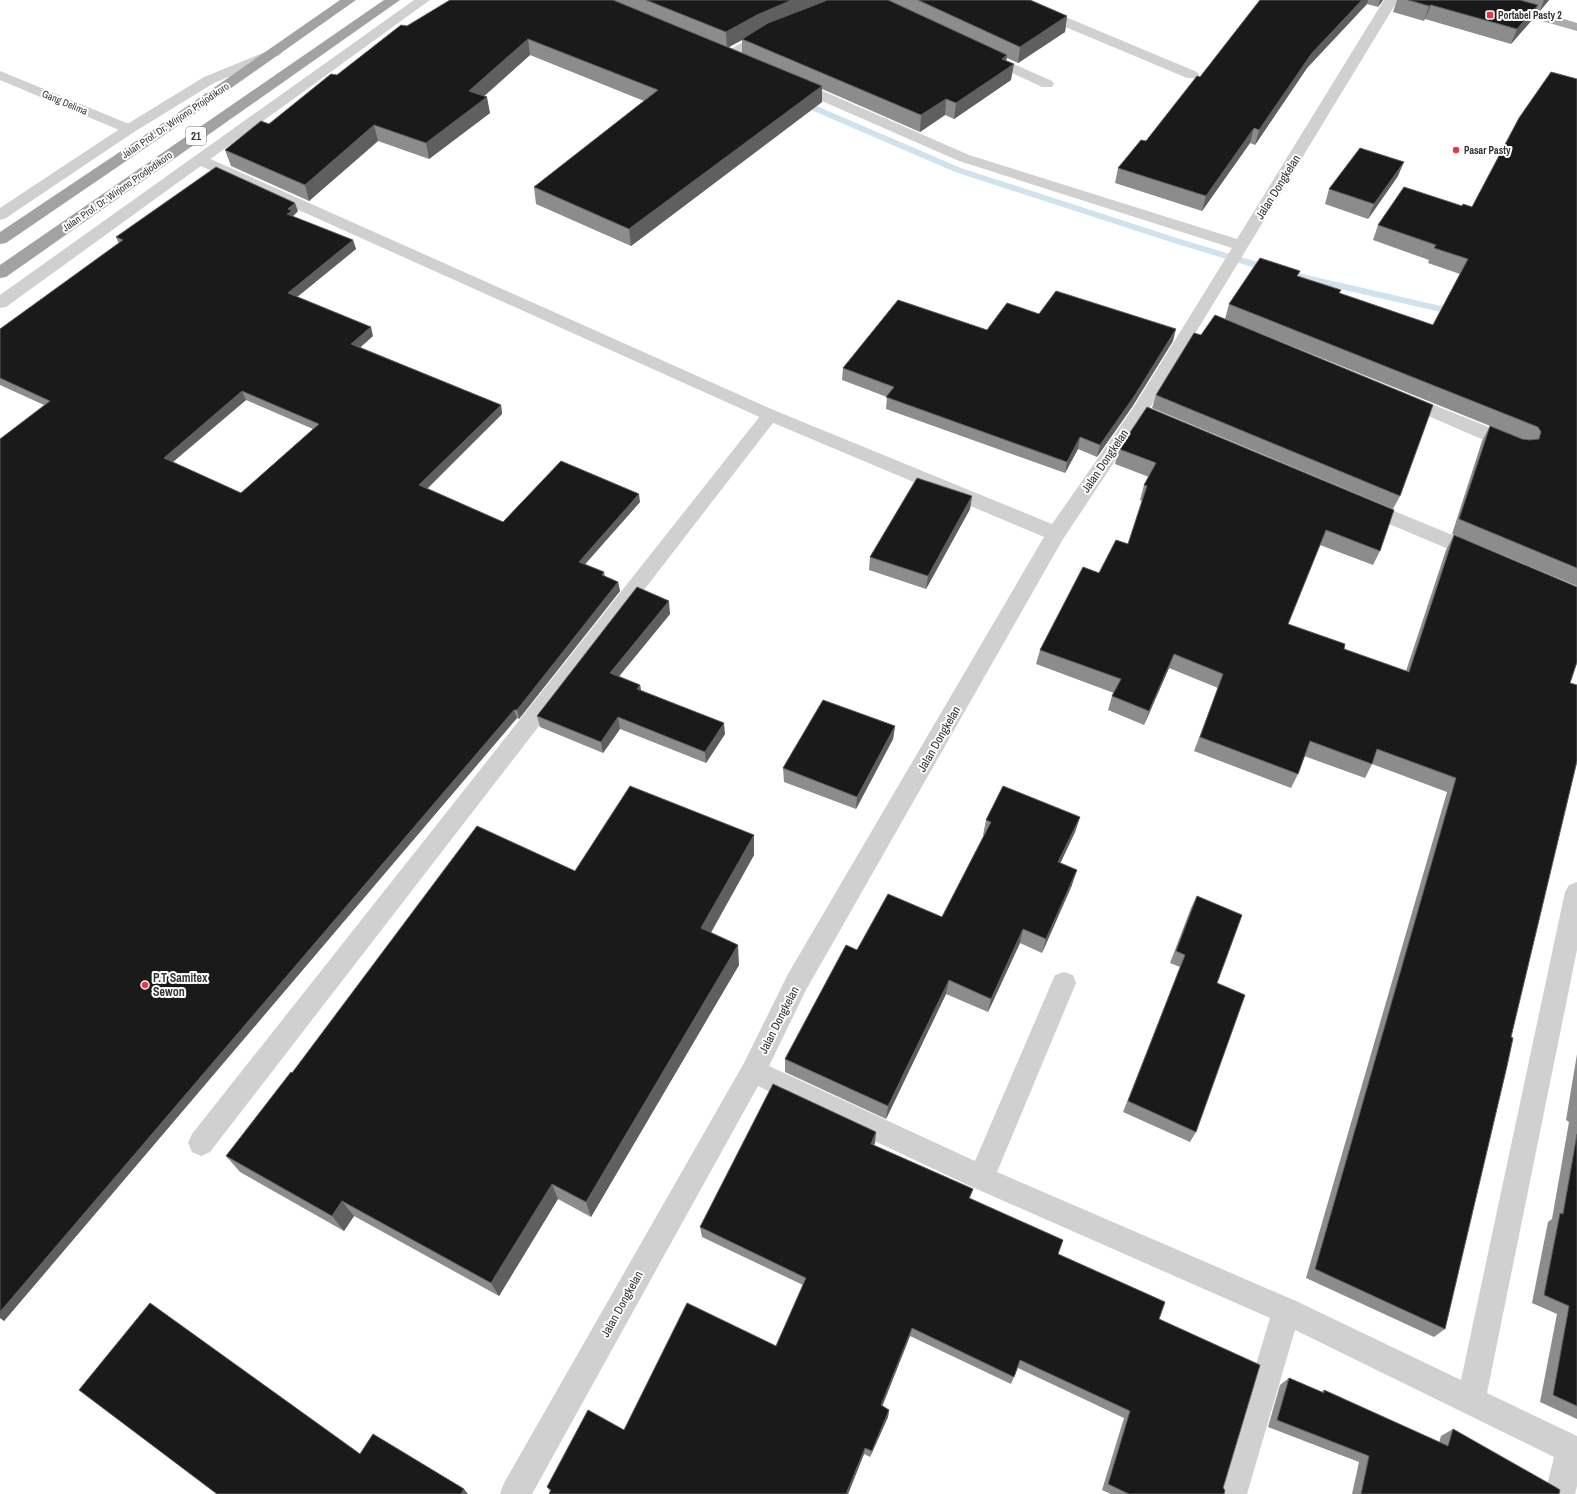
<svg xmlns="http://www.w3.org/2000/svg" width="1577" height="1494" viewBox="0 0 1577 1494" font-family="'Archivo Narrow',sans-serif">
<rect width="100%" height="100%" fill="#fff"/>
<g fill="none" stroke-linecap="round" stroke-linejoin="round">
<path fill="#cfe2ee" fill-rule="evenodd" d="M798,98L961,168L1183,240L1281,269L1458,310L1463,313L1458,316L1275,274L1177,244L955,172L795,103V99Z"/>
<path fill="#d0d0d0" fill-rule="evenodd" d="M770,409L776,411L779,415L776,419L210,1152L201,1156L192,1152L188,1143L192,1134L764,411Z"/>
<g fill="#d0d0d0" fill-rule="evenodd">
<path d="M1006,0H1025L1197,72L1199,75L1197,78H1187L1008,3Z"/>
<path d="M1384,0H1398L1145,416L1063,539L806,990L769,1066L975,1161L1055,975L1064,972L1073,975L1076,983L997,1172L1296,1301L1461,1380L1565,892L1569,885L1577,882V950L1487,1393L1577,1436V1486L1575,1494H1545L1554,1457L1295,1330L1247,1494H1217L1270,1318L972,1187L758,1086L532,1494H500L504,1483L744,1063L788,974L1044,537L764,419L194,163L192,160L194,157H206L776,411L1052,524L1133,408L1232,248L959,161L790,87L788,84L790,81H800L969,155L1237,239Z"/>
<path d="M768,29L773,30L775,33L773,36L733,59H723L721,56L723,53Z"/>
<path d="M987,52L1052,81L1054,84L1052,87H1042L982,59L980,56L982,53Z"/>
<path d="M0,71L134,126L137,129L134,132H124L0,80Z"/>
<path d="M1404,393L1521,440L1523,445L1521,450L1514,451L1507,450L1398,403L1395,399L1398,395Z"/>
<path d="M1365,499L1484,548L1487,553L1484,558L1477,560L1470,558L1358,511L1355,506L1358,501Z"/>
</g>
<g fill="#d0d0d0" fill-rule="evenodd">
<path d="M414,0H430L6,307L0,308V295Z"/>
<path d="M275,48L280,49L282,52L280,55L214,83L134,132L6,218L0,220V208L124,126L204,77Z"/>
</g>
<path fill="#ababab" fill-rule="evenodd" d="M1477,0H1499L1577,23V31L1479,3Z"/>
<g fill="#a2a2a2" fill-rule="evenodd">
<path d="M340,0H356L176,127L6,243L0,244V232L166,121Z"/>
<path d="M384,0H400L6,277L0,278V265Z"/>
</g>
</g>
<g fill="#8c8c8c" fill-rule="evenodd">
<path d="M450,0H1030L1067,16L1065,32L1018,63L1007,58L1006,61L1011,80L954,119L945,115L920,132L822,89V102L631,246L536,204L534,187L644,101L530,55L484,96L490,113L429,159L378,141L309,201L231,166L225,150L269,124L337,75L407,26ZM742,40V53L729,47L736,43Z"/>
<path d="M1260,0H1383L1378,7L1367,4L1307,68L1255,145L1250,143L1202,211L1115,183L1118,168L1146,141L1200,77Z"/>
<path d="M1397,0H1549L1540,11L1536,9L1532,20L1511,44L1425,19L1424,21L1393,12Z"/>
<path d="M1577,79V586L1452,534L1482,441L1490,426L1522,439L1525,440L1225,319L1229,304L1299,276L1340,293L1433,325L1460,274L1428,263L1429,260L1373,240L1378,225L1462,206L1472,207Z"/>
<path d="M1398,176L1368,219L1325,204L1329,189Z"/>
<path d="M298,211L293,216L294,217L353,240L356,249L297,297L373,336L360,347L501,405L502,414L427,488L503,522L640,502L585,564L604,572L605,576L618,582L620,591L519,719L517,718L4,1321L44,405L0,385V329L119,244L116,237ZM246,400L313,429L241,493L173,462Z"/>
<path d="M1039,314L1173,341L1132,407L1097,457L1078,449L1065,473L886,409L887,397L842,380L843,368L987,330Z"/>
<path d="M1156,395L1400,496L1393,509L1152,408Z"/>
<path d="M1119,449L1380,551L1373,565L1320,545L1288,624L1344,649L1406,671L1446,550L1454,535L1570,683L1511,1037L1445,1329L1434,1337L1306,1278L1447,792L1372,764L1365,778L1304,756L1298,774L1291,788L1194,751L1218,688L1169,668L1144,725L1108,710L1112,696L1114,693L1036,664L1040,650L1099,573L1128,544L1142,501L1140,500L1144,485L1149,477L1115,464Z"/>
<path d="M972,496L970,509L926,589L869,570L870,557Z"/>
<path d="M670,614L619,676L640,685L641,690L725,734L706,763L620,729L603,753L540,727L537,716Z"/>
<path d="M895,726L893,739L856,809L784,782L783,768Z"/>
<path d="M1080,817L1075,832L1060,863L1072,885L1042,953L1020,943L988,1012L946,994L886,1119L785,1072V1059L857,950L942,917L984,835H983L986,820Z"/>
<path d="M754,855L711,933L739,965L591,1217L558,1199L499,1296L354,1216L344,1231L240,1172L226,1156L292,1073L575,871Z"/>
<path d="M1197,896L1217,983L1196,1132L1190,1142L1123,1112L1180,967L1170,963L1191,908Z"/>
<path d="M1577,1054V1419L1540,1402L1557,1314L1532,1303L1548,1222L1552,1219L1569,1122L1566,1120Z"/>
<path d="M875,1143L874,1145L973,1189L970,1198L1058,1254L1159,1319L1223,1488L1224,1494H1111L1102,1490L1124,1418L1018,1368L1014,1377L1011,1384L910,1336L882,1406L889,1410L888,1417L870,1457L864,1454L848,1494H549L550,1491L547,1487L624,1430L776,1346L803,1285L702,1237L700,1227Z"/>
<path d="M1289,1378L1322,1392L1324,1390L1439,1443L1441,1436L1453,1429L1559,1494H1352L1359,1462L1268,1427L1280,1385Z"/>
</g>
<g fill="#5f5f5f">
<path d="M792,0H830L742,39V40L727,48L726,32L757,15Z"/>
<path d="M1362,0H1368L1367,4L1307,68L1255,145L1259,130L1312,53Z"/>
<path d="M1380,0H1383L1378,7Z"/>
<path d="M1544,0H1549L1540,11Z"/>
<path d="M1431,5L1425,19L1424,21L1429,6Z"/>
<path d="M1538,5L1532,20L1511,44L1517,29Z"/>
<path d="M1067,16L1065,32L1018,63L1020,47Z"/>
<path d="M528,39L530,55L472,107L469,91Z"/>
<path d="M1007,55L1005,70L1014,64L1011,80L954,119L956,103L1002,59Z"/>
<path d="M822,86V102L631,246L629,229Z"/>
<path d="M487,97L490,113L429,159L426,143Z"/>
<path d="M946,99L945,115L920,132L921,115Z"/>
<path d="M374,125L378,141L309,201L305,185Z"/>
<path d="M1254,128L1250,143L1202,211L1206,196Z"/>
<path d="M1404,162L1398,176L1368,219L1374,204Z"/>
<path d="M295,203L298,211L293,216L294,219L287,214L288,209Z"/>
<path d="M353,240L356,249L291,302L288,293Z"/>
<path d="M371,327L373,336L354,353L351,344Z"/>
<path d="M1176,329L1173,341L1132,407L1097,457L1100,445Z"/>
<path d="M242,391L246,400L168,466L164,458Z"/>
<path d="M501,405L502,414L422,494L419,485Z"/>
<path d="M1080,437L1078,449L1065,473L1067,462Z"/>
<path d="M639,494L640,502L580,570L579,562Z"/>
<path d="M972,496L970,509L926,589L928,576Z"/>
<path d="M618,582L620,591L519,719L517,710Z"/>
<path d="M669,601L670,614L612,685L610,673Z"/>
<path d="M1174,654L1169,668L1144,725L1149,711Z"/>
<path d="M640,685L642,697L637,689Z"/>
<path d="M514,710L517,718L4,1321L0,1318V1312Z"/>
<path d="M618,717L620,729L603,753L601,742Z"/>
<path d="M724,723L725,734L706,763L705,752Z"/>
<path d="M895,726L893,739L856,809L857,797Z"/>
<path d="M1080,817L1075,832L1054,877L1058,862Z"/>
<path d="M754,835V855L702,948L701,928Z"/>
<path d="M1077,870L1072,885L1042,953L1046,939Z"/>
<path d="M1023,929L1020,943L988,1012L991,999Z"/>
<path d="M738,945L739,965L591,1217L586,1202Z"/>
<path d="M949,980L946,994L886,1119L888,1106Z"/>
<path d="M876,1132L875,1143L870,1154L871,1144Z"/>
<path d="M552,1184L558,1199L499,1296L491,1283Z"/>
<path d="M342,1201L354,1216L344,1231L332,1216Z"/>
<path d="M912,1328L910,1336L880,1412L881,1405Z"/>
<path d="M889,1410L888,1417L870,1457L872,1451Z"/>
<path d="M865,1448L864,1454L848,1494H846Z"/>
<path d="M464,1489L468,1494H461Z"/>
</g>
<g fill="#1a1a1a" stroke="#5f5f5f" fill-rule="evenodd">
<path d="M450,0H613L822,86L629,229L534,187L658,90L528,39L469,91L487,97L426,143L374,125L305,185L225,150L261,121L269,124L331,74L337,75L401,25L407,26Z"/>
<path d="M646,0H792L757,15L726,32Z"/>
<path d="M827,0H888L1007,55L1002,59L1014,64L956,103L946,99L921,115L742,39L768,23L820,3Z"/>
<path d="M918,0H1030L1067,16L1020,47Z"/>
<path d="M1260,0H1362L1312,53L1259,130L1254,128L1206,196L1118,168L1141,140L1146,141L1197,76L1200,77Z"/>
<path d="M1408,0H1520L1538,5L1517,29L1431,5L1429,6Z"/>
<path d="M1551,72L1577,79V568L1459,519L1490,426L1522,439L1530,440L1539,439L1541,432L1538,427L1229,304L1260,258L1300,271L1297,276L1341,290L1339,293L1433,325L1468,259L1434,248L1436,245L1378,225L1404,187L1462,206L1463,204L1472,207L1519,118Z"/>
<path d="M1360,148L1404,162L1374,204L1329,189Z"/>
<path d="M216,167L295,203L288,209L292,211L287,214L353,240L288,293L371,327L351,344L501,405L419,485L503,522L561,461L639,494L579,562L604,572L602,575L618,582L517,710H514L0,1312V439L50,401L0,378V329L123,240L116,237ZM242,391L319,424L241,493L164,458Z"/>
<path d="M1056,291L1176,329L1135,395L1100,445L1080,437L1067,462L886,397L894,387L843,368L898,300L987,330L1007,303L1039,314Z"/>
<path d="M1215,315L1433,405L1400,496L1156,395L1194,333L1201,335Z"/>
<path d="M1147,407L1394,510L1380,551L1326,530L1288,624L1345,644L1344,649L1409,672L1454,535L1577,587V662L1570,683L1577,685V761L1511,1037L1513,1038L1507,1066L1445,1329L1315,1269L1456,778L1377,749L1372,764L1310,741L1298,774L1200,737L1223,674L1174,654L1149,711L1112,696L1121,679L1040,650L1083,567L1099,573L1116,540L1128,544L1147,486L1144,485L1156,463L1119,449Z"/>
<path d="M917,478L972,496L928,576L870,557Z"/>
<path d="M637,587L669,601L610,673L640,685L637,689L724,723L705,752L618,717L601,742L537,716Z"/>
<path d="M823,700L895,726L857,797L783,768Z"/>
<path d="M630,786L754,835L701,928L738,945L586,1202L552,1184L491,1283L342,1201L332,1216L226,1156L291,1072L292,1073L477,826L575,871Z"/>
<path d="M1003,786L1080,817L1058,862L1077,870L1046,939L1023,929L991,999L949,980L888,1106L785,1059L846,945L857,950L888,894L942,917L991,822L986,820Z"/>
<path d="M1197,896L1242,915L1217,983L1245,995L1196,1132L1128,1101L1185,955L1176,951Z"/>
<path d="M773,1084L876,1132L871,1144L973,1189L969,1198L1063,1240L1058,1254L1165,1302L1159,1319L1260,1365L1223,1488L1225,1490L1224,1494H1129L1108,1484L1130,1411L1020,1360L1014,1377L912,1328L881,1405L889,1410L872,1451L865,1448L846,1494H549L551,1490L547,1487L588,1410L624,1430L687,1303L776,1346L806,1278L700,1227Z"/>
<path d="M1577,1134V1406L1553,1395L1569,1306L1544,1295L1560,1213L1563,1214Z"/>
<path d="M150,1303L360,1454L373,1434L464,1489L461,1494H217L79,1390Z"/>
<path d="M1289,1378L1324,1393V1390L1448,1446L1453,1429L1557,1488L1560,1490L1559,1494H1361L1369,1456L1277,1420Z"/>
</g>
<g fill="#e63946" stroke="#fff" stroke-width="1.5">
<rect x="1486" y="11" width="8" height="8" rx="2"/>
<circle cx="1456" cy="150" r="4"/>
<circle cx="145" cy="985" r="4"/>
</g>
<g text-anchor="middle" stroke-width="4" stroke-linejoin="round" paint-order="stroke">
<g font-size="10" font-weight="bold" fill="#333" stroke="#fff" text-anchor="start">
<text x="1498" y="19">Portabel Pasty 2</text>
<text x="1464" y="154">Pasar Pasty</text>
</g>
<g font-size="10" fill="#333" stroke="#fff">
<text transform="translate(65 102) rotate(23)" y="4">Gang Delima</text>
<text transform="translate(175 120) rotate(-34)" y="4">Jalan Prof. Dr. Wirjono Projodikoro</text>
<text transform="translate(117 191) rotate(-35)" y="4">Jalan Prof. Dr. Wirjono Prodjodikoro</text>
</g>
<rect fill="#fff" stroke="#707070" stroke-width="1" x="186" y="127" width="20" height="18" rx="3"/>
<g font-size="11" font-weight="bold" fill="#333">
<text x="196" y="140">21</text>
</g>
<g font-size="12" fill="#333" stroke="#fff">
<text transform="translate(1278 187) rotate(-58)" y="4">Jalan Dongkelan</text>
<text transform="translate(1105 461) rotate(-56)" y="4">Jalan Dongkelan</text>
<text transform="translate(939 739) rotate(-60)" y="4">Jalan Dongkelan</text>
<text transform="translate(779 1020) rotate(-63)" y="4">Jalan Dongkelan</text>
<text transform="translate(622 1304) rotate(-61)" y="4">Jalan Dongkelan</text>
</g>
<g font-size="12" font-weight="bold" fill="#333" stroke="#fff" text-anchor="start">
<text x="153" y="982">P.T Samitex<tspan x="153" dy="14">Sewon</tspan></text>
</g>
</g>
</svg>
